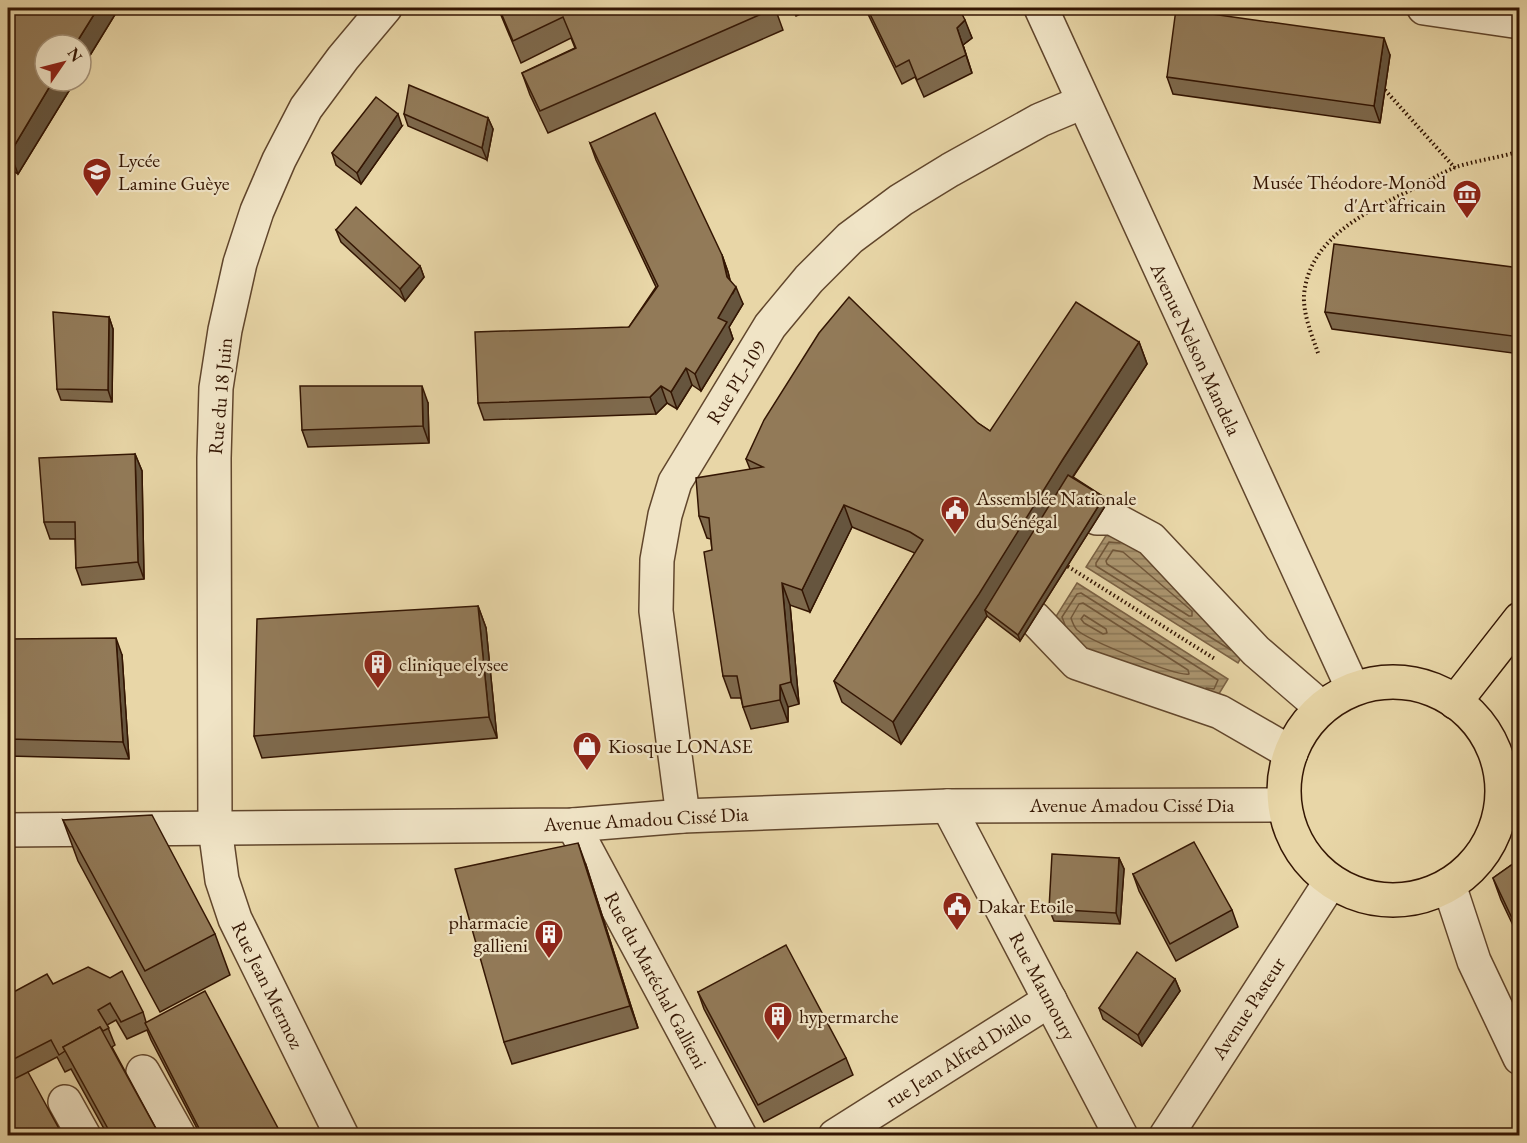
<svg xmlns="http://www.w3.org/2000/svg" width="1527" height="1143" viewBox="0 0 1527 1143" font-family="'EB Garamond',serif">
<defs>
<pattern id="water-rules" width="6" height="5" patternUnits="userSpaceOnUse" patternTransform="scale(1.5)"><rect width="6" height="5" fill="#ab956f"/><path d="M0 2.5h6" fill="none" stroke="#8c7959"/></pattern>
</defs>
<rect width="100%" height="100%" fill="#e8d6a7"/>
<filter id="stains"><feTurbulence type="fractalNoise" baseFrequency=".00333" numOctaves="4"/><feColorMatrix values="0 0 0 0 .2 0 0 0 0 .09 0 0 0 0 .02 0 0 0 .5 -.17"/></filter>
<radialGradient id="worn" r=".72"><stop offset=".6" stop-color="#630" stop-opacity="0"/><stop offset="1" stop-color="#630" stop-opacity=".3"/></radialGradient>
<g fill="url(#water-rules)" stroke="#7b6244" stroke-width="1.5">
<path d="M1107,534L1129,539L1245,651L1238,663L1086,567Z"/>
<path d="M1077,583L1228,679L1217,697L1095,655L1067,640L1055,618Z"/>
</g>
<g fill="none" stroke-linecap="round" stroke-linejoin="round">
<g stroke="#705639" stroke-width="1.5">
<path d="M1120,543L1109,542L1096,563V566L1231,650"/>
<path d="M1113,550L1123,552L1192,611V616H1189L1107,564L1106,561Z"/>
<path d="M1083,603L1188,670L1189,674C1177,677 1088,640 1077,630C1074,627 1072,621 1071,618L1079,604Z"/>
<path d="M1084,615L1106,629L1107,633L1103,634L1084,623L1081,619Z"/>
<path d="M1065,625L1062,617L1077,594L1081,593L1218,680L1214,689L1206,688"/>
</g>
<g stroke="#61462c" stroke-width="36">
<g id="minor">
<path d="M1041,8L1353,689"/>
<path d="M1424,8L1520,22"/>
<path d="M1097,518H1112L1151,539L1256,651L1322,708"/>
<path d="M1034,618L1077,663L1220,712L1291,753"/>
<path d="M948,806L1121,1136"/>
<path d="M683,816L656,611L657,560L665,515L675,482L770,326L809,279L850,238L901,200L950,170L1040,120L1083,102"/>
<path d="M573,825L740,1136"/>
<path d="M8,830L573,825L683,816L948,806L1284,805"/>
<path d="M1449,885L1474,961L1520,1058"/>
<path d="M143,1072L179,1136"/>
<path d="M65,1102L84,1136"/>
<path d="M342,1136L235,919L222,880L215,828L214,458L216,388L225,330L240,263L257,211L279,160L306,108L343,58L385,8"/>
<path d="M835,1136L1050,1000"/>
<path d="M1166,1136L1331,881"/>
</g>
</g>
<g stroke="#341603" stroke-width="36">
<g id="major">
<circle cx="1393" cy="791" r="109"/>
<path d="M1455,702L1520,619"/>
</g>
</g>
<g stroke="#341603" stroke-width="4" stroke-dasharray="1.5 3" stroke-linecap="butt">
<path d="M1385,90L1455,168"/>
<path d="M1318,353C1312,335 1303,315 1304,295C1309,238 1366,212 1411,190C1425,183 1441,173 1456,167C1475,161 1495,158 1514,153H1520"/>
<path d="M1064,564L1215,659"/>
</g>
<use href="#minor" stroke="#f0e4c6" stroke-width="33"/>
<use href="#major" stroke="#e8d6a7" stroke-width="33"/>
</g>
<g fill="#7e694c" stroke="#341603" stroke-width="1.5">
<path d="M8,8H119L81,70V45L45,81H75L18,174L8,168Z"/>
<path d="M498,8H661L662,9L775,8L783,30L548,133L530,95L522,73L575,48L571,38L521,63Z"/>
<path d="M792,8H814L796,16Z"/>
<path d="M865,8H959L972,38L963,45L972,73L924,97L915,77L902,84Z"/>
<path d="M1390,55L1380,123L1173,94L1167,77Z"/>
<path d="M404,114L488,118L493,129L487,160L408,126Z"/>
<path d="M402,126L361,184L336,165L332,153Z"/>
<path d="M590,143L722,255L728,272L730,280L743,304L729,327L733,339L701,391L692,385L677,409L667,403L656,414L484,420L478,403L629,327L656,287L596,160Z"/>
<path d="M336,230L420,266L424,277L405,301L341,242Z"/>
<path d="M1520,268V354L1332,329L1325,312Z"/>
<path d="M109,317L113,329L112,402L61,400L57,389Z"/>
<path d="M1139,342L1147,364L1073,477L1104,497L1107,503L1020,641L987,616L901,744L842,702L834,681L915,553L852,527L810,612L790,605L799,704L788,707V722L751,729L743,707L741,698H731L723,676L711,539L707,538L699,516L750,469L746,459L978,423L990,431Z"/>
<path d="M428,403L429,443L308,447L302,430Z"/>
<path d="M135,454L142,471L144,579L82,585L76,568L75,539H50L44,522Z"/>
<path d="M478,606L486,628L497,738L262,758L254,736Z"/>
<path d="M8,639L122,655L129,759L8,756Z"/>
<path d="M63,820L215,934L230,975L160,1012L78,861Z"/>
<path d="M1119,858L1124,869L1120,924L1054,921L1049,909Z"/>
<path d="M1520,859V940L1501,900L1493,878Z"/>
<path d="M586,865L638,1028L512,1064L504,1042Z"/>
<path d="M1133,874L1232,910L1238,927L1176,961L1139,891Z"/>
<path d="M1175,979L1180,991L1142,1046L1103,1019L1099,1008Z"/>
<path d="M53,984L143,1012L146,1022L279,1130L282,1136H201L151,1040L147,1030L127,1039L116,1020L107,1025L115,1045L112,1047L160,1136H108L71,1069L65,1072L57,1057L28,1072L8,1136V995Z"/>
<path d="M698,992L846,1058L853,1075L764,1122L704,1009Z"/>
</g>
<g fill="#66553e" stroke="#341603" stroke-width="1.5">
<path d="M98,8H119L81,70V45H75Z"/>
<path d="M965,20L972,38L963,45L972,73L957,28Z"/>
<path d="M1384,38L1390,55L1380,123L1374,106Z"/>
<path d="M53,81H75L18,174L10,153Z"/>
<path d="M398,114L402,126L361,184L357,173Z"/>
<path d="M488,118L493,129L487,160L482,148Z"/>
<path d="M722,255L728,272L733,293L736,287L743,304L729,327L733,339L701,391L695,374L718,318L727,277Z"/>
<path d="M420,266L424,277L405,301L400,289Z"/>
<path d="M109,317L113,329L112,402L108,390Z"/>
<path d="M1139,342L1147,364L985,610L987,616L901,744L893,722L1063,459Z"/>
<path d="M686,368L692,385L677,409L671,392Z"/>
<path d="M422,386L428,403L429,443L423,426Z"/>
<path d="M661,386L667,403L656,414L650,397Z"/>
<path d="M135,454L142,471L144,579L138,562Z"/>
<path d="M1104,497L1107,503L1020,641L1018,635Z"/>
<path d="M844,505L852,527L810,612L802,590Z"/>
<path d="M782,583L790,605L799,704L791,682Z"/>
<path d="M478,606L486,628L497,738L489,717Z"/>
<path d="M116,638L122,655L129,759L123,742Z"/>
<path d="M780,685L788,707V722L780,700Z"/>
<path d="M578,843L586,865L638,1028L630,1006Z"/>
<path d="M1119,858L1124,869L1120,924L1116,913Z"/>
<path d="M1175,979L1180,991L1142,1046L1138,1035Z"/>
</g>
<g fill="#927a58" stroke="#341603" stroke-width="1.5">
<path d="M12,8H98L75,45H45V81H53L10,153L8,151V15Z"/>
<path d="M499,8H661L662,9L665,8H775L540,111L522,73L576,48L563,17L513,41Z"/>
<path d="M867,8H959L965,20L957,28L966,55L917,80L909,60L896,67Z"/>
<path d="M1176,9L1384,38L1374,106L1167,77Z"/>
<path d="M409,85L488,118L482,148L404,114Z"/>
<path d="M376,97L398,114L357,173L332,153Z"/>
<path d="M655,113L722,255L727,277L736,287L718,318L727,322L695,374L686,368L671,392L661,386L650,397L478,403L475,332L629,327L658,286L590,143Z"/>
<path d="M356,207L420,266L400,289L336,230Z"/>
<path d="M1334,244L1520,268V337L1325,312Z"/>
<path d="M849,297L978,423L990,431L1076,302L1139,342L1063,459L979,594L893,722L834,681L923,540L910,532L844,505L802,590L782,583L791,682L780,685V700L743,707L737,676H723L704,552L712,550L709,518L699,516L696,478L763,467L746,459L764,420L819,333Z"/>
<path d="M53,312L109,317L108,390L57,389Z"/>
<path d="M300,386H422L423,426L302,430Z"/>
<path d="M135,454L138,562L76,568L75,522H44L39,458Z"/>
<path d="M1068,475L1104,497L1018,635L985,610Z"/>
<path d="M478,606L489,717L254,736L257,619Z"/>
<path d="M116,638L123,742L8,739V639Z"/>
<path d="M152,815L215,934L145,971L63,820Z"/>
<path d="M1194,842L1232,910L1170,944L1133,874Z"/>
<path d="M578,843L630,1006L504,1042L455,869Z"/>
<path d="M1052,854L1119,858L1116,913L1049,909Z"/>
<path d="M1520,859V935L1493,878Z"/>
<path d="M786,945L846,1058L758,1105L698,992Z"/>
<path d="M1137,952L1175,979L1138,1035L1099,1008Z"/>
<path d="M88,967L110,978L122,971L143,1012L121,1022L110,1003L98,1010L109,1028L103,1031L100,1027L63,1047L65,1051L59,1055L51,1040L8,1062V995L47,974L53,984Z"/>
<path d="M205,991L279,1130L269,1136H203L145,1023Z"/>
<path d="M100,1027L160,1136H112L63,1047Z"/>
<path d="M28,1072L63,1136H8V1082Z"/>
</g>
<defs>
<g id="school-pin" transform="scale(1.5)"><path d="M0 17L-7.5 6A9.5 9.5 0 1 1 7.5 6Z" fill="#8f2418" stroke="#f0e4c6"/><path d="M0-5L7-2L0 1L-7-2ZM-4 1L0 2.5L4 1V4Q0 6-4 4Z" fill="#fff"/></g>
<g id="museum-pin" transform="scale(1.5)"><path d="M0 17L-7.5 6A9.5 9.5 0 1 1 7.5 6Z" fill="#8f2418" stroke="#f0e4c6"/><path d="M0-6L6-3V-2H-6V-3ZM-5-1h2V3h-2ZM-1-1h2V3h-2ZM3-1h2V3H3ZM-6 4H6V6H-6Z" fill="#fff"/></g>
<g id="civic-pin" transform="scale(1.5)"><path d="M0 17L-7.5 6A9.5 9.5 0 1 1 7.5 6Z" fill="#8f2418" stroke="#f0e4c6"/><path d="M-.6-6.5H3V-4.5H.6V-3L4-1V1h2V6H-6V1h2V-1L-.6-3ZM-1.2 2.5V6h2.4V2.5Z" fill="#fff"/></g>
<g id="building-pin" transform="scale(1.5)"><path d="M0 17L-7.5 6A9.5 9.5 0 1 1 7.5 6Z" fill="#8f2418" stroke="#f0e4c6"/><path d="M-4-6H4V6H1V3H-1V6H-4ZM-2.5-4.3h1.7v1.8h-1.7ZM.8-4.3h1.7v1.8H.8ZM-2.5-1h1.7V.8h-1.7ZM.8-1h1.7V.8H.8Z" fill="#fff"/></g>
<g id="shop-pin" transform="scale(1.5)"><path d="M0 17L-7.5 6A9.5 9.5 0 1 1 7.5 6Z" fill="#8f2418" stroke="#f0e4c6"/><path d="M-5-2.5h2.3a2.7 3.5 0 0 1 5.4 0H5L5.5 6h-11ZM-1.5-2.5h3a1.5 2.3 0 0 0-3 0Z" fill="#fff"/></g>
</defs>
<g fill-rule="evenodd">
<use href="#school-pin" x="97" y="172"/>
<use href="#museum-pin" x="1467" y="194"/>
<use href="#civic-pin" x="955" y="510"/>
<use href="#building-pin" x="378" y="664"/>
<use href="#shop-pin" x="587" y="746"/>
<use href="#civic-pin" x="957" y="906"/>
<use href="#building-pin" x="549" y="934"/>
<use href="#building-pin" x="778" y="1016"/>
</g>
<g text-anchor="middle" stroke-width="4.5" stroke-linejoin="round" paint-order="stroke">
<g font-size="20" fill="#341603" stroke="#f0e4c6" text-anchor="start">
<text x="118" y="167">Lycée<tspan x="118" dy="23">Lamine Guèye</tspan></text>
<text x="1446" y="189" text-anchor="end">Musée Théodore-Monod<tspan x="1446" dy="23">d'Art africain</tspan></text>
<text x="976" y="505">Assemblée Nationale<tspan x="976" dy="23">du Sénégal</tspan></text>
<text x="399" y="671">clinique elysee</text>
<text x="608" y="753">Kiosque LONASE</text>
<text x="978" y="913">Dakar Etoile</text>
<text x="528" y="929" text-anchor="end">pharmacie<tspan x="528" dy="23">gallieni</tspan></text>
<text x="799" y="1023">hypermarche</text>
</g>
<g font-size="20" fill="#341603" stroke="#f0e4c6">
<text transform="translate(1196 349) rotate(65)" y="7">Avenue Nelson Mandela</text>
<text transform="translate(736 382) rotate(-58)" y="7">Rue PL-109</text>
<text transform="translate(220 396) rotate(-85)" y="7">Rue du 18 Juin</text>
<text x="1132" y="812">Avenue Amadou Cissé Dia</text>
<text transform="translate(646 819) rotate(-3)" y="7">Avenue Amadou Cissé Dia</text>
<text transform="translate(656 980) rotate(62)" y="7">Rue du Maréchal Gallieni</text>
<text transform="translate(268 985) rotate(64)" y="7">Rue Jean Mermoz</text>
<text transform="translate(1043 986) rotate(62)" y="7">Rue Maunoury</text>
<text transform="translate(1248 1008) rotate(-57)" y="7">Avenue Pasteur</text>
<text transform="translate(958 1058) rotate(-32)" y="7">rue Jean Alfred Diallo</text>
</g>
</g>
<rect width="1527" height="1143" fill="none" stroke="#e8d6a7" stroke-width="30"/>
<rect x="9" y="9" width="1509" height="1125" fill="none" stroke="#341603" stroke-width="3"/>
<rect x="15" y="15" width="1497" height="1113" fill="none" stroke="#341603" stroke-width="1.5"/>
<g transform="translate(63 63) rotate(55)"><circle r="28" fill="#f0e4c6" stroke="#a59278" stroke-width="1.5"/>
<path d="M0-4.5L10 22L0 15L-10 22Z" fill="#8f2418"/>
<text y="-9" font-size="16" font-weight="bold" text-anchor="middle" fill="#341603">N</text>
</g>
<rect width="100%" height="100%" filter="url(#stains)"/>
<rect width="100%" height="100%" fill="url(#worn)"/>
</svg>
